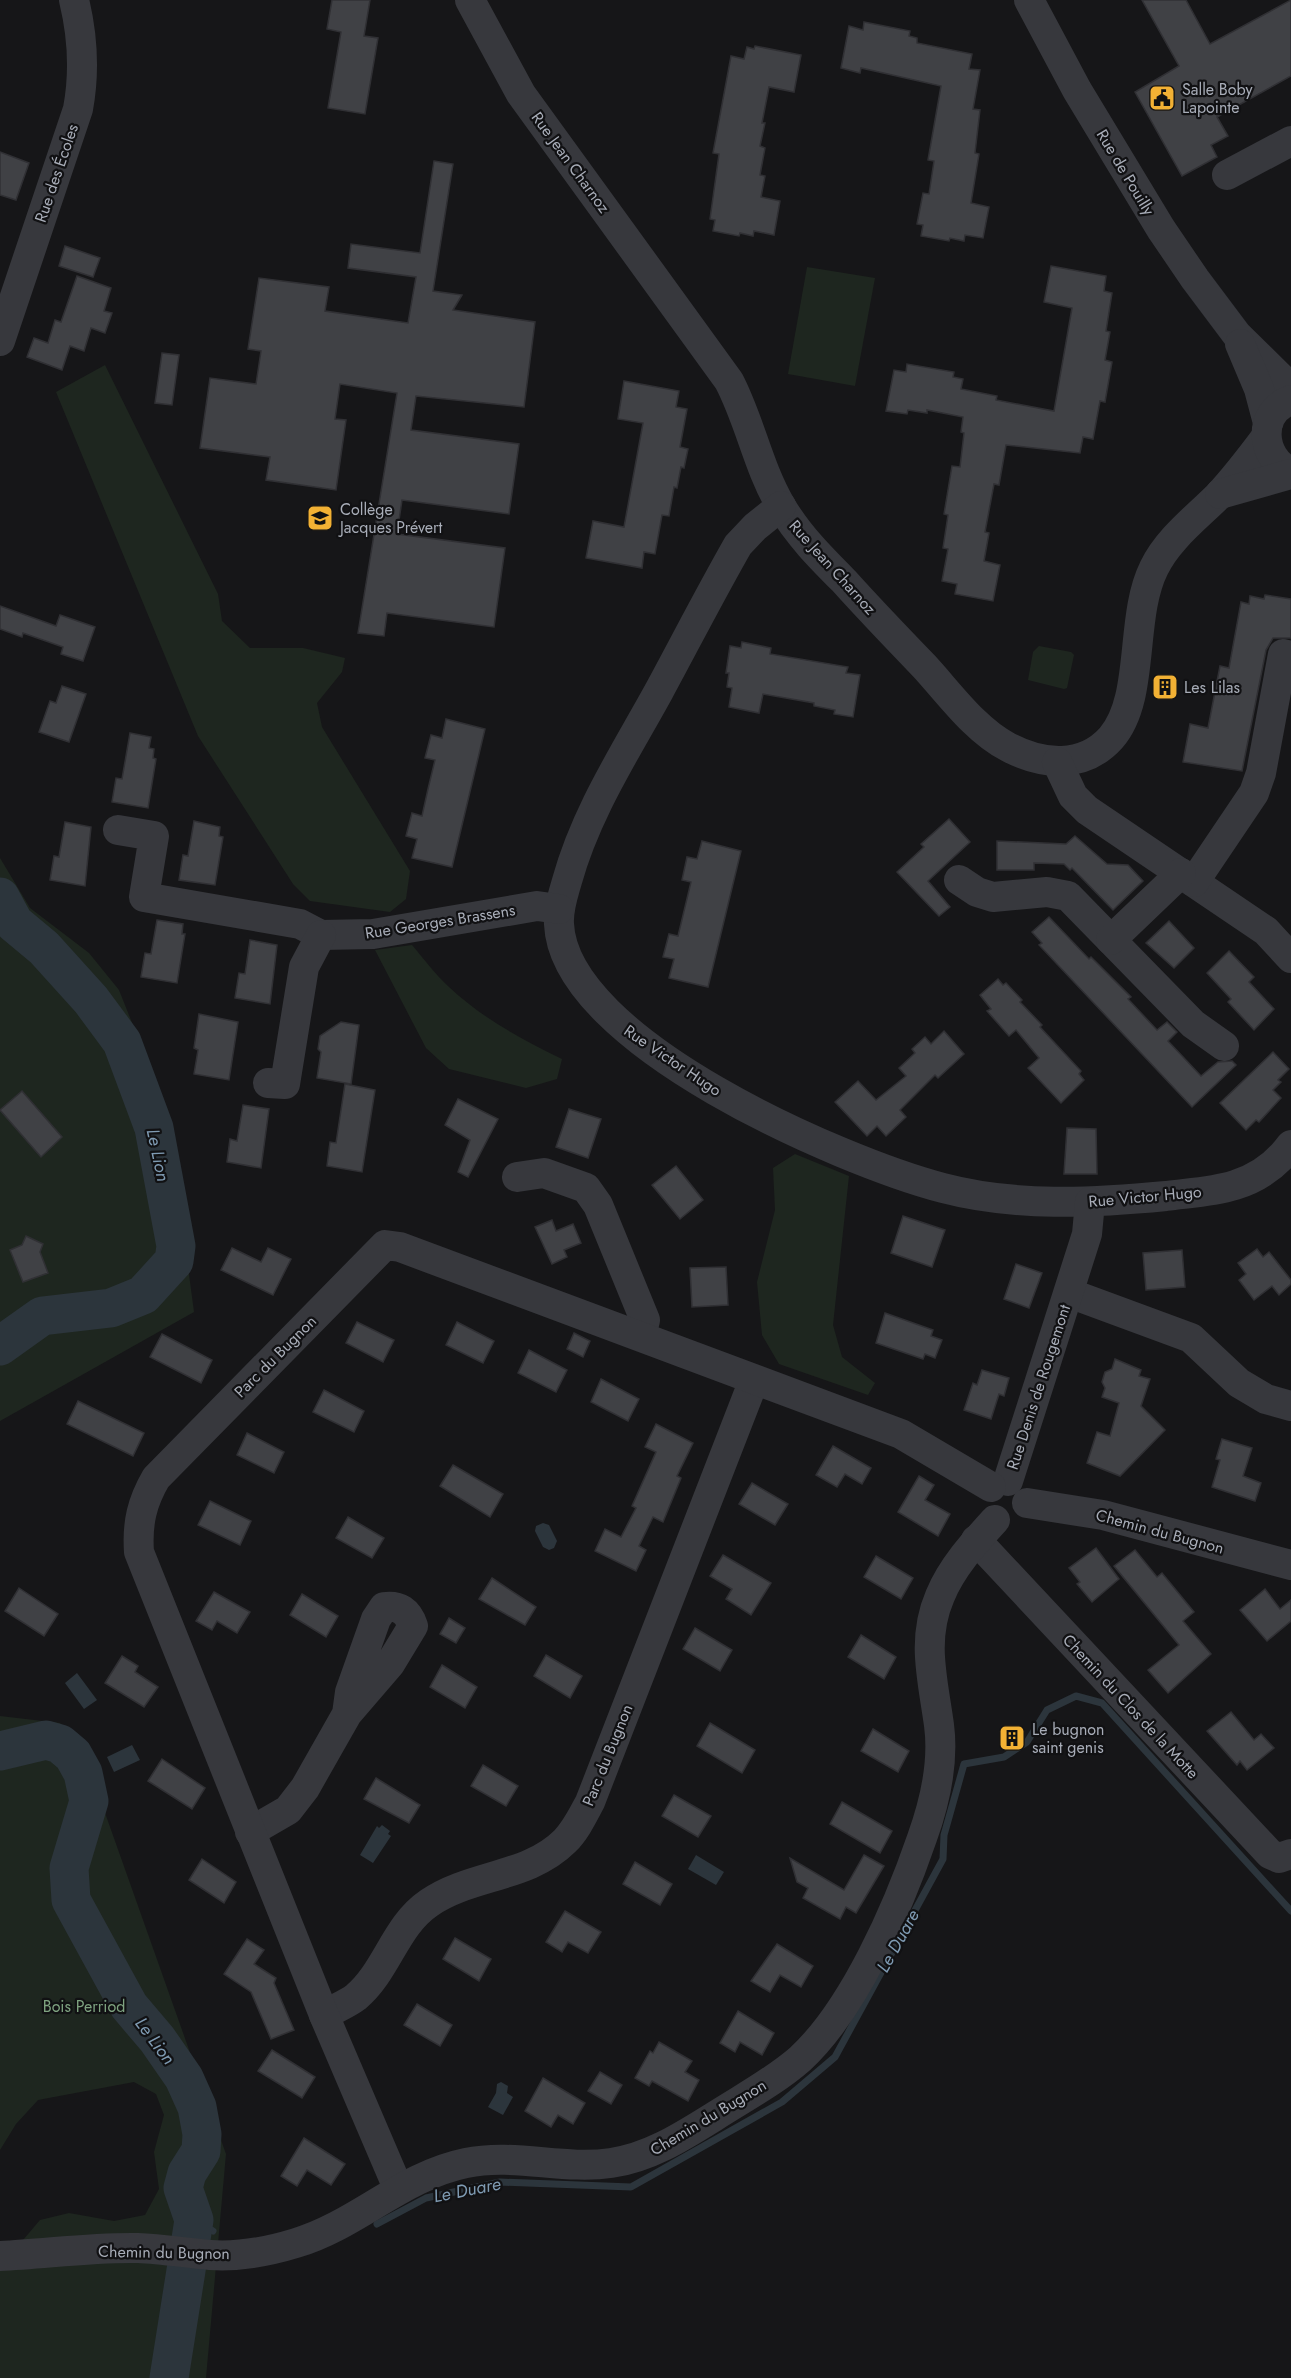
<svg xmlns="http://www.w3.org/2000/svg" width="1291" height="2378" viewBox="0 0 1291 2378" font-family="Jost,sans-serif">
<rect width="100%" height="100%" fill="#161618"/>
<g fill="#1e261f">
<path d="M807,267L875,278L855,386L788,374Z"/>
<path d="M105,365L218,594L222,621L250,648H303L345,658L342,672L317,703L322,727L410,871L406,899L390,912L310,901L293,884L198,736L56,392Z"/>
<path d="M1039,646L1071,652L1074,655L1067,688L1064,689L1028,680L1033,652Z"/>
<path d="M0,858L30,908L89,953L119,990L156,1083L174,1161L194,1312L0,1421Z"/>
<path d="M412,945C424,959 435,974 449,987C482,1018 521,1039 562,1059L557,1079L526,1088L449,1069L426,1048L375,950Z"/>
<path d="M795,1154L849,1176L833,1325L842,1357L875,1383L868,1395L779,1364L762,1335L757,1282L775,1210L773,1168Z"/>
<path d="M0,1716L60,1723L82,1748L226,2154L206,2378H0V2246H18L40,2220L69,2213L114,2221L145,2215L159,2189L154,2152L164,2115L156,2094L134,2082L38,2100L16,2124L0,2150Z"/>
</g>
<g fill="#2c353c">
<path d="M543,1523L549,1525L557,1541L554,1548L549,1550L543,1547L535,1531L536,1526Z"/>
<path d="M77,1673L97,1700L84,1709L65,1683Z"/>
<path d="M132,1745L140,1760L114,1772L107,1757Z"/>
<path d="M382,1825L390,1831L388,1834L391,1836L373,1863L360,1855L377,1826L379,1828Z"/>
<path d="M696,1855L724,1872L716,1885L688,1869Z"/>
<path d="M501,2082L508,2086L507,2093L513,2097L503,2115L488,2107L496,2093L497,2084Z"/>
</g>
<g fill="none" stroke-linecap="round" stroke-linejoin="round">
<g stroke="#2c353c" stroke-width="7">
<path d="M194,2220L213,2231"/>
<path d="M377,2224L426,2198L500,2182L631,2187L782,2102L835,2057L943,1859L944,1835L964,1764L1004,1757L1027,1742L1047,1710L1076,1696L1102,1703L1291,1911"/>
</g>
<g stroke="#2c353c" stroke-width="39">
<path d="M0,897L14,923L44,948L91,1000L122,1042L154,1128L176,1246L174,1261L143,1295L111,1308L42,1316L0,1346"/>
<path d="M0,1751L46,1740L60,1744L73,1755L83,1773L89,1801L69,1868L71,1900L129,2006L157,2039L184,2078L197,2107L202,2134L201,2151L187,2173L183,2188L194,2220L169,2378"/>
</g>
</g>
<g fill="#404145" stroke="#303034" stroke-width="1.5">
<path d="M332,0H370L364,36L378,38L365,114L328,108L341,32L327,29Z"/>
<path d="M1142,0H1186L1210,44L1291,0V76L1217,117L1228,136L1211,145L1217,157L1182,176L1135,92L1179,66Z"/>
<path d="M864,22L910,31L909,36L917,38V43L972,54L969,69L980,70L973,109L980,110L975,153L979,154L971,203L989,207L983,238L965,235L964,241L950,238L949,241L921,236L923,225L917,224L923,193L929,194L934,161L928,160L941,86L861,68L860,73L841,68L849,26L863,30Z"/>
<path d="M755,46L801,55L794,92L769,87L762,123H765L760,146L765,148L760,175L765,176L761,197L780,201L774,235L754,231L753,236L740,233L739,236L713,231L715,220L710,219L719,154L713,153L731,56L744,59L747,47L754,49Z"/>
<path d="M0,152L29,163L16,200L0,195Z"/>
<path d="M434,161L453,164L433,291L462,295L453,310L535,322L524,407L416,396L411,430L519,444L509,514L402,500L397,534L505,548L494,627L387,613L384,636L358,633L397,393L340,384L335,419L346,420L336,490L266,480L270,457L200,448L210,378L256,384L261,351L248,349L259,278L329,287L325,311L408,323L416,277L348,268L351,244L420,253Z"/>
<path d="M65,246L100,258L93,277L59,266Z"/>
<path d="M1051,266L1106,276L1104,291L1112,293L1106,331L1110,332L1105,360L1112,362L1105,402L1100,401L1093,439L1083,437L1080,453L1006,445L999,485L994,484L985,532L989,533L984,561L1000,565L993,601L955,594L957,584L942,581L948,549L943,548L948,515L944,514L952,466L960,467L964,433L961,432L963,417L927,410V413L908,410L907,414L886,411L894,370L906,372L907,364L954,372L953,377L963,379L961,389L997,396L996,400L1054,411L1072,308L1044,302Z"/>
<path d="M77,276L111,288L104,311L112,313L105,333L91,328L84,351L70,346L62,370L27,357L34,338L48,343L55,320L61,322Z"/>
<path d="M162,353L179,355L172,405L155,403Z"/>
<path d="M624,381L679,391L676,407L687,409L680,447L688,449L684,468L681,467L677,488L674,487L669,516L662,515L655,554L644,552L642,568L586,558L593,521L624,527L643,423L618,419Z"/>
<path d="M1265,595L1291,599V638H1273L1266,650L1242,771L1183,762L1190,724L1208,728L1220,666L1229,668L1241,602L1249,604L1250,596L1264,599Z"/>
<path d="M0,606L56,626L60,615L95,627L83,661L61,654L63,647L23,633L22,637L0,629Z"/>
<path d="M742,642L771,648L770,654L848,667L846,673L860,675L853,717L834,714L835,710L814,706V703L763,694L759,713L729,707L732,688L727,687L729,673H726L730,646L741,648Z"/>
<path d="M62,686L86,694L69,742L39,732L50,701L56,703Z"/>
<path d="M446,719L485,729L452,867L412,858L417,839L406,836L412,813L422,816L428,789L435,760L425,758L431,735L442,738Z"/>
<path d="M130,733L151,737L149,748L154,749L153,758L156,759L148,808L112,802L116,778L122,779Z"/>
<path d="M949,819L970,842L928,881L950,907L939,916L897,872L924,847L921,844Z"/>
<path d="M194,821L220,827L219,836L223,837L215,885L179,880L183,855L188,856Z"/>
<path d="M65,822L91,827L85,886L50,880L54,856L59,857Z"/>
<path d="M1075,836L1107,864L1128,865L1143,881L1113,910L1072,868L1070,870L1064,864L1034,863V870H997V841L1066,844Z"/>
<path d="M702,841L741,851L708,987L669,978L674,959L663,957L669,934L678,936L691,882L682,880L687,857L697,859Z"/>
<path d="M1049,917L1089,959L1091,957L1131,997L1128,999L1157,1030L1167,1022L1177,1032L1168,1041L1201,1076L1218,1062L1232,1061L1236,1065L1192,1107L1039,945L1042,943L1032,932Z"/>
<path d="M157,920L183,924L182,934H185L177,983L141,977L145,953L151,954Z"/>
<path d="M1169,921L1194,948L1174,968L1146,943Z"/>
<path d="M250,940L277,945L270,1004L235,998L239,973L245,974Z"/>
<path d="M1229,951L1254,977L1249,982L1274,1009L1254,1030L1228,1002L1231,999L1207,973Z"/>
<path d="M998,979L1003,985L1006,983L1022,1000L1020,1002L1042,1025L1040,1027L1081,1071L1079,1074L1084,1080L1061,1103L1028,1068L1039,1058L1016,1030L1009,1036L987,1011L991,1009L980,995Z"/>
<path d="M199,1014L238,1022L229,1080L194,1074L198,1050L194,1048Z"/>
<path d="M341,1022L359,1025L351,1084L317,1078L321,1052L318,1049L320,1036Z"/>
<path d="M944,1031L964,1054L938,1078L935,1075L900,1110L906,1117L886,1136L877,1126L867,1136L835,1102L858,1081L876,1100L906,1076L899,1068L915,1053L912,1049L925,1037L931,1044Z"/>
<path d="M1273,1052L1289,1069L1278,1080L1281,1082L1273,1090L1281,1098L1259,1122L1256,1120L1246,1130L1220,1103Z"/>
<path d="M345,1084L375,1090L362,1172L327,1166L330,1142L336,1143Z"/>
<path d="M22,1091L62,1137L41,1157L0,1110Z"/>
<path d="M458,1099L498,1119L468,1177L458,1172L470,1140L445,1125Z"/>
<path d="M243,1105L269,1109L261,1168L227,1162L230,1139L237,1141Z"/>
<path d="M569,1109L601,1119L588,1158L556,1147Z"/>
<path d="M1067,1128L1096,1129L1097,1174H1064Z"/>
<path d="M676,1166L703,1200L680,1219L652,1185Z"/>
<path d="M903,1216L945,1230L932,1267L891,1253Z"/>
<path d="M552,1220L556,1231L573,1224L581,1243L564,1250L567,1257L552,1264L535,1227Z"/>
<path d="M26,1236L43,1244L40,1252L48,1273L23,1282L10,1250L22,1245Z"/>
<path d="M232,1248L261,1262L268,1248L291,1259L273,1295L221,1270Z"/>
<path d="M1257,1249L1263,1257L1269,1252L1291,1280V1284L1279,1295L1272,1286L1254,1300L1239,1280L1246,1274L1238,1263Z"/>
<path d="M1182,1250L1185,1287L1146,1290L1143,1253Z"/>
<path d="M1016,1264L1042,1273L1029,1308L1004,1299Z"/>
<path d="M726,1267L728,1305L692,1307L690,1268Z"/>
<path d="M885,1313L933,1330L931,1336L942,1340L935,1358L925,1354L923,1359L876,1343Z"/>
<path d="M357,1322L394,1340L383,1362L346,1343Z"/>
<path d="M457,1322L494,1341L483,1363L446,1345Z"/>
<path d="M574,1333L590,1341L583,1357L567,1349Z"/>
<path d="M162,1334L212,1360L201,1383L150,1357Z"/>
<path d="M529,1350L567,1370L556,1392L518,1373Z"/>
<path d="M1115,1359L1141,1370L1139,1376L1150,1379L1141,1406L1165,1430L1120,1476L1087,1463L1097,1432L1110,1436L1119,1403L1102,1397L1105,1388L1102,1382L1105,1372L1112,1369Z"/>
<path d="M982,1370L1009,1378L1004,1396L999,1394L991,1419L964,1410L973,1383L977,1385Z"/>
<path d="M601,1379L639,1399L628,1421L591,1402Z"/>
<path d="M324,1390L364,1411L354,1432L313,1412Z"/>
<path d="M78,1401L144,1433L133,1456L67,1424Z"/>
<path d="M656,1424L693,1443L677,1476L681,1478L663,1522L653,1517L639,1546L646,1550L636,1571L595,1551L605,1529L621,1537L636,1508L632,1506L656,1452L645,1447Z"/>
<path d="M247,1433L284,1452L274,1473L237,1455Z"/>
<path d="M1222,1439L1252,1448L1243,1476L1261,1483L1255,1501L1212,1487L1220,1460L1216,1459Z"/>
<path d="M833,1446L871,1468L862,1484L845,1474L837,1487L816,1475Z"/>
<path d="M453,1465L503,1494L490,1517L440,1486Z"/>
<path d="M919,1476L934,1485L925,1500L950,1514L938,1536L898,1512Z"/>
<path d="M752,1483L788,1504L775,1525L739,1504Z"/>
<path d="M210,1501L251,1521L240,1545L198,1525Z"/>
<path d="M348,1517L384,1538L372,1558L336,1538Z"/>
<path d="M1096,1548L1119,1579L1092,1602L1077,1584L1080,1582L1069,1568Z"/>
<path d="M1135,1550L1157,1577L1162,1573L1194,1612L1183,1621L1211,1654L1168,1693L1148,1670L1179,1645L1114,1566Z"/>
<path d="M723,1555L771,1583L751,1615L726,1599L732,1589L710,1576Z"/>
<path d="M876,1556L913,1578L901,1599L864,1577Z"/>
<path d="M492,1578L536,1607L525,1625L479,1599Z"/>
<path d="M19,1588L58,1614L44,1636L5,1611Z"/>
<path d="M1265,1589L1280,1609L1291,1600V1621L1267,1641L1240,1610Z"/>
<path d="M214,1592L250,1612L237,1633L217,1621L212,1630L196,1621Z"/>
<path d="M302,1594L338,1616L326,1637L290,1615Z"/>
<path d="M449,1618L465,1628L456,1643L440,1634Z"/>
<path d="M695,1628L732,1650L720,1671L683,1649Z"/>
<path d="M861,1635L896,1657L884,1679L848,1657Z"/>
<path d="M546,1655L582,1676L570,1698L534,1676Z"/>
<path d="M122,1656L138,1666L135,1672L158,1687L144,1707L105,1683Z"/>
<path d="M442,1665L477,1687L465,1708L430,1687Z"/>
<path d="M1231,1712L1254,1740L1261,1734L1274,1748L1247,1770L1240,1761L1237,1765L1207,1731Z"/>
<path d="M710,1723L755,1750L742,1773L697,1746Z"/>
<path d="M873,1729L909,1751L898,1772L861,1751Z"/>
<path d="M162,1759L205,1788L192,1809L148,1781Z"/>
<path d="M483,1765L518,1786L506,1806L471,1786Z"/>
<path d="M376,1778L420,1805L409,1823L364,1799Z"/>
<path d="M674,1795L711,1816L698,1837L662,1816Z"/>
<path d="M842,1802L892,1831L880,1853L830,1824Z"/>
<path d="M864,1855L884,1866L856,1913L846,1907L840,1919L803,1898L808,1888L797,1882L790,1858L844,1890Z"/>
<path d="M202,1859L236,1882L224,1903L189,1880Z"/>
<path d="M635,1862L672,1884L660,1905L623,1884Z"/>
<path d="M565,1911L601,1932L588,1953L568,1942L562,1952L546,1942Z"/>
<path d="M455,1938L491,1959L479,1981L443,1959Z"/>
<path d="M247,1939L264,1950L254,1964L276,1978L274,1983L294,2030L271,2039L251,1992L224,1974Z"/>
<path d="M777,1944L813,1966L801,1987L780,1975L770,1992L751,1981Z"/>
<path d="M417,2004L452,2025L440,2046L404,2025Z"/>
<path d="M738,2011L774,2033L762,2055L740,2042L735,2052L720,2043Z"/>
<path d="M659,2042L692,2061L685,2072L699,2080L688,2101L652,2081L649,2086L635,2078L650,2051L653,2053Z"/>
<path d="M272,2050L315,2077L302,2098L258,2071Z"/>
<path d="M600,2072L622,2085L611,2104L588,2091Z"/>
<path d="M543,2078L585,2103L573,2124L558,2115L551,2127L525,2111Z"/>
<path d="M304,2138L345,2164L331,2185L307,2170L297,2186L281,2176Z"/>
</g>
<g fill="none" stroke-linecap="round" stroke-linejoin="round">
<g stroke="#37383d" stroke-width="30">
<path d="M470,0L521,94L729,381C750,421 758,467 781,506C798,535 821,558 844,581C870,610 897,638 924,666C949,693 975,730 1008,747C1042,765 1083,769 1111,738C1146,698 1129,618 1154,568C1168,539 1196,518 1219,495C1236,477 1251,457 1266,437"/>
<path d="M1029,0L1077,90L1161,229L1195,279L1237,335L1291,388"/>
<path d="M1227,175L1291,141"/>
<path d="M0,341L78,109C85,71 83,37 74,0"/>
<path d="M1240,344L1259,389L1268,423"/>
<path d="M1291,400C1257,412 1260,458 1291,472"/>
<path d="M1220,494L1291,474"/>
<path d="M781,506L755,527L738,545C710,594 685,643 659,691C625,753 586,812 567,881C563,895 558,909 559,924C564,1042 843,1162 943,1188C1015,1207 1093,1203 1166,1196C1188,1193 1213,1192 1235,1185C1258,1178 1277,1164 1291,1145"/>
<path d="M1057,762L1073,796L1087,810L1266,931L1291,958"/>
<path d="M118,830L154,836L144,897L300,924L321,935L373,934L537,906L559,909"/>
<path d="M959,880L977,892L993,897L1047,892L1068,896L1193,1024L1224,1046"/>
<path d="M1194,882L1254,793L1261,773L1283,654L1291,656"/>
<path d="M1111,940L1181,873"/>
<path d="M268,1083L285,1084L304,967L321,935"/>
<path d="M517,1177L544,1173L586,1188L598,1205L645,1320L641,1336"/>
<path d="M1069,1293L1191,1338L1239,1383L1266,1399L1291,1406"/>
<path d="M1008,1481L1087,1234L1090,1202"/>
<path d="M1027,1503L1103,1515L1291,1565"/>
<path d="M976,1540L1270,1854L1279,1858L1291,1854"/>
<path d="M250,1832L288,1810L305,1788L347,1714L350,1692L376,1619L384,1607C399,1605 408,1611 413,1626L390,1664L347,1714"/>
<path d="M324,2015C334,2009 347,2004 356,1997C387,1971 395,1926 429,1903C471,1874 528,1878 565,1841C576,1830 583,1815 590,1802L754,1380"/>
<path d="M398,2188L324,2015L139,1552C137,1523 142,1502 156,1478L385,1245L400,1247L901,1434L991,1487"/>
<path d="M0,2256C45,2254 92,2247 138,2248C162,2249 186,2253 210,2255C238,2257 270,2251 296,2243C357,2225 402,2176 466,2163C514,2153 563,2170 611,2163C649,2158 683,2136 715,2116C743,2098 775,2081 800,2059C854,2009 898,1908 922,1838C935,1802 944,1763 939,1725C933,1680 921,1640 940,1596C952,1567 974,1543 995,1520"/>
</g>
</g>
<defs>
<g id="civic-square" transform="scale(1.35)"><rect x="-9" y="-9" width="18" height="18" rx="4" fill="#f2b134" stroke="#111113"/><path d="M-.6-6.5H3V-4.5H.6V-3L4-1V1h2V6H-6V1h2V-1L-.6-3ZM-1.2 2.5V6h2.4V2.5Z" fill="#111"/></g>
<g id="school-square" transform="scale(1.35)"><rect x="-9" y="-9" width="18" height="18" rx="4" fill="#f2b134" stroke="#111113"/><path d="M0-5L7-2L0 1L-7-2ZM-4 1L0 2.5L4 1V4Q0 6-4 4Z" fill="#111"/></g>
<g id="building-square" transform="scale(1.35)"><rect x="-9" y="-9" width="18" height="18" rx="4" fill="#f2b134" stroke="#111113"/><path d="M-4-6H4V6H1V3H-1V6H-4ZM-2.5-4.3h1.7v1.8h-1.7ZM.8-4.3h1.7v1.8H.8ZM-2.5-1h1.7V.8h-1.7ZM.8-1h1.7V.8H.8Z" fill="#111"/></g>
</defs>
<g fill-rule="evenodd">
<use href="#civic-square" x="1162" y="98"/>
<use href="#school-square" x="320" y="518"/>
<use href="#building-square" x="1165" y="687"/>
<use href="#building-square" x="1012" y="1738"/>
</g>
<g text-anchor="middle" stroke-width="4.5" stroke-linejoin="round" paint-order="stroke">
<g font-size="16" fill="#a8adb8" stroke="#111113" text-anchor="start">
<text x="1182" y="95">Salle Boby<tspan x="1182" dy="18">Lapointe</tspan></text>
<text x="340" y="515">Collège<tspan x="340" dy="18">Jacques Prévert</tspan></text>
<text x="1184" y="693">Les Lilas</text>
<text x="1032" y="1735">Le bugnon<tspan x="1032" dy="18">saint genis</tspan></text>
</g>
<g font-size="16" fill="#a8adb8" stroke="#111113">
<text transform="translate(571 162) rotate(54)" y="6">Rue Jean Charnoz</text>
<text transform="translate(1126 172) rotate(59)" y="6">Rue de Pouilly</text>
<text transform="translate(56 173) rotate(-71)" y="6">Rue des Écoles</text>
<text transform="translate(833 567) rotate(48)" y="6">Rue Jean Charnoz</text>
<text transform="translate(440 921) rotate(-9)" y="6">Rue Georges Brassens</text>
<text transform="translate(673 1060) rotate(34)" y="6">Rue Victor Hugo</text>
<text transform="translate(1145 1196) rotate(-5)" y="6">Rue Victor Hugo</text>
<text transform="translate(275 1356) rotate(-45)" y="6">Parc du Bugnon</text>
<text transform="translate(1038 1387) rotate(-72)" y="6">Rue Denis de Rougemont</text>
<text transform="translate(1160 1531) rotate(15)" y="6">Chemin du Bugnon</text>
<text transform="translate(1131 1706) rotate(47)" y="6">Chemin du Clos de la Motte</text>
<text transform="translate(607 1755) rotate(-68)" y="6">Parc du Bugnon</text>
<text transform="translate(708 2117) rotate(-31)" y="6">Chemin du Bugnon</text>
<text transform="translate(164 2252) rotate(1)" y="6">Chemin du Bugnon</text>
</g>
<g font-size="16" fill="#7fa381" stroke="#111113">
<text x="84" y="2012">Bois Perriod</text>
</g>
<g font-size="18" font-style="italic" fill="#7f9bb3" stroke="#111113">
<text transform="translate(158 1155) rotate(78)" y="6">Le Lion</text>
<text transform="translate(898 1941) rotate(-61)" y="6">Le Duare</text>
<text transform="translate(155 2041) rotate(53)" y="6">Le Lion</text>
<text transform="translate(467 2190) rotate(-11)" y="6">Le Duare</text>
</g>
</g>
</svg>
